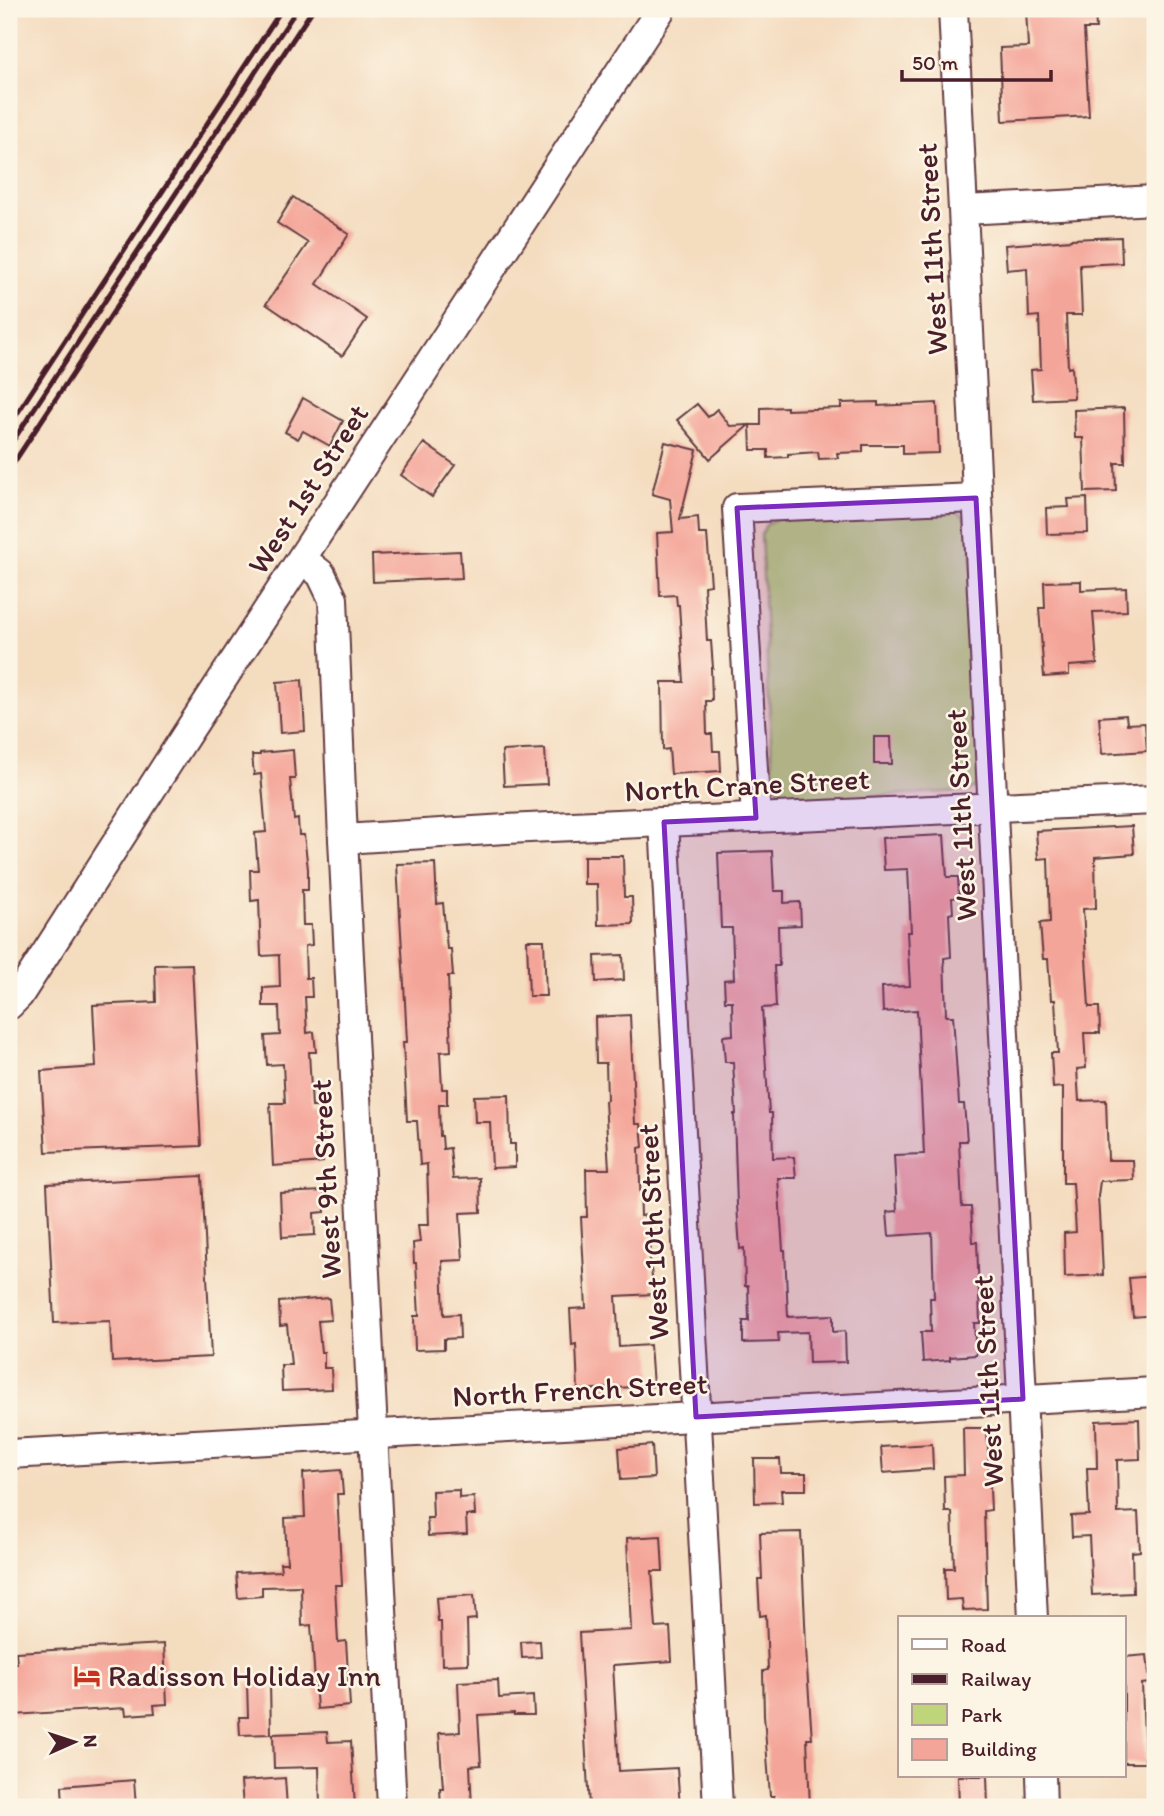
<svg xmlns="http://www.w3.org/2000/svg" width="1164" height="1816" viewBox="0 0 1164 1816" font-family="Itim,sans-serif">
<rect width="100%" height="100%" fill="#fcf5e5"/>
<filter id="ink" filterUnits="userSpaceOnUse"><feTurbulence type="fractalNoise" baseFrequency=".0143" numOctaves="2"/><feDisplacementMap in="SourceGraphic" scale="14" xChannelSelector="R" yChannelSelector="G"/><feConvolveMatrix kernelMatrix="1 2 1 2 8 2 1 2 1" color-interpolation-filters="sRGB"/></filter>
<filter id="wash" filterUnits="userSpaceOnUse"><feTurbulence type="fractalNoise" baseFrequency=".00686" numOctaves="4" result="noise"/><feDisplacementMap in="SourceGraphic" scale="28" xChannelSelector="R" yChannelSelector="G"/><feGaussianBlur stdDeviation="1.57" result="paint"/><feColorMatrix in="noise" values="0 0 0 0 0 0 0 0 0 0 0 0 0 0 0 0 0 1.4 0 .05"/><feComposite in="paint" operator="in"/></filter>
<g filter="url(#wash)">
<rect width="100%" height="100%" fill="#f4dcbf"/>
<path fill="#bed579" stroke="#847a52" stroke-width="2" d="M953,509L962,515L970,523L983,776L976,787L968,791L793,800L780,792L773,782L761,535L766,525L778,517Z"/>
<g id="blocks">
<g fill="#f4a599">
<path d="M1026,9H1095L1096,29H1084L1089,116L1003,121L1000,48L1028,47Z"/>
<path d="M293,197L349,234L317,284L367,319L342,356L266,304L308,243L277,223Z"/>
<path d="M1121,237L1122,263L1080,265L1082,315H1066L1068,368L1072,367L1074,398L1033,400L1031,370L1041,369L1039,316L1029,317L1027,268L1007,270L1005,245L1071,240V239Z"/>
<path d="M303,398L343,421L330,446L303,431L298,439L285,432Z"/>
<path d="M878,402V406L937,403L939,453L903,454V445H863V452L837,453L838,458L819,459L818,452L788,454V457L768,458V450H751L750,425H761V408L787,407V410L841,408V403Z"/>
<path d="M697,404L708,417L717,409L730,426L749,425L710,459L677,420Z"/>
<path d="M1124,408L1125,463H1115L1116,491L1085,492L1083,438H1075L1074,410Z"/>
<path d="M665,442L697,450L680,519L698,517L699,534H707L711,585L704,586L707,641H711L713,668H711L712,701H706L707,734H712L713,751H720L721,771L671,774L669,749L663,750L662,682H684L679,605H677L676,595L660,596L657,533L673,532L670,499L652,494Z"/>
<path d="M424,443L455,465L432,497L401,475Z"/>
<path d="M1087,498L1088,533L1047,534L1046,508L1069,507L1068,499Z"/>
<path d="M460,551L462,578L373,582L372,555Z"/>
<path d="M1081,581V590L1126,588L1127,611L1093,612L1097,664L1069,666V675L1044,677L1039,608H1045L1044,582Z"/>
<path d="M302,680L305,731L280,733L277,682Z"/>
<path d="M1126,715L1127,724L1145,723L1147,751L1102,754L1099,717Z"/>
<path d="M874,737H891L892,764H874Z"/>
<path d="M545,749L547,784L504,786L502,751Z"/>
<path d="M293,750L295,779H290L294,820L298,819L299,835H304L308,869V890H302L303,925H311L312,945L305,946L306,978H311L312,997H305L307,1033L314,1032L316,1052H309L312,1107H320L323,1162L273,1166L270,1103H285L283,1064L267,1065L265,1036L280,1035L279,1006H263V988L280,987L279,955L261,956L259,900L251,901L250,870H258L255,833L266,832L261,774L254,775L252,755H260V753Z"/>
<path d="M1132,826L1134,854L1095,857L1096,908L1083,909L1089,1007H1099L1100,1033H1084L1086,1068L1077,1069L1079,1101L1106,1100L1108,1160H1133L1134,1180L1100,1181L1098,1196L1100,1231H1101L1103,1275L1065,1277L1064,1233L1076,1232L1073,1183H1063V1087L1053,1088L1051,1053H1058L1055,1000H1051L1048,959H1043L1040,923L1050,922L1048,858L1038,859L1036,831Z"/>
<path d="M944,835L947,877H958L959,897L952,898L953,913L949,914L951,957L944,958L946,1016H953L959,1104H964L967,1141H959L962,1207H971L973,1242H977L980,1323H974L976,1355L950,1357V1360L923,1362L921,1332H931L930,1298H934L932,1233L889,1236L887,1212L897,1211L894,1155L924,1154L917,1010L883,1012L882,987L910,986L907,932H911L908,869L884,870L882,838Z"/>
<path d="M772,851L774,891H784V903L800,902L801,925L778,926L779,966H774L776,1007L762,1008L769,1113H772L773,1158L794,1157L796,1178H778L783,1250H785L788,1317L833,1315V1332L845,1331L846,1362L809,1363L808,1332L778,1333L779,1342L743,1343V1321H749L748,1286H745L744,1248L740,1249L737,1205L734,1114H736L733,1062H725L723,1036L733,1035L732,1001H725L724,980L734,979L732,928H721L718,853Z"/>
<path d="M584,856H623L624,897H632L633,924L598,925L597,884H584Z"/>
<path d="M435,863L437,904L443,903L447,949H451L453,976H448L451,1051L440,1052L442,1089H447V1105H439L440,1136H442L443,1149L450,1148L453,1179L480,1178L481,1212L460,1213L463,1260L442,1261L444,1315L459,1314L460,1338L444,1339V1349L415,1350L414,1316H419L416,1263H414L413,1243L420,1242L418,1225H429L427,1164L420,1165L417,1121H407L403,1042H407L405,1002L397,864Z"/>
<path d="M527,940H544L546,996H529Z"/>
<path d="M623,955L624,980L596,982L595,956Z"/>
<path d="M192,964L201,1146L46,1152L41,1071L96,1067L93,1005L156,1002L155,965Z"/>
<path d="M630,1015L635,1124H641L643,1147L639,1148L641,1216L648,1215L650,1261L654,1294L616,1296L619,1347L650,1345L653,1386L578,1390L576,1344L572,1345L570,1309L586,1308L581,1217H587L586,1169H609L605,1101L607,1100L606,1063H596L595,1017Z"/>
<path d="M509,1095L510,1144H515V1167L492,1168L490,1122H475L474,1096Z"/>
<path d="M202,1176L211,1357L112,1362L110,1321L54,1323L47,1184Z"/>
<path d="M324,1191L325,1212L314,1213L315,1235L282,1237L280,1193Z"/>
<path d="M1155,1276V1315L1133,1317L1129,1278Z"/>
<path d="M329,1298L331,1320L318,1321L321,1352H324V1368H331L332,1389L282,1391L281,1365H291L287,1325L280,1326L279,1302Z"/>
<path d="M1139,1419L1140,1459L1117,1460L1118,1513L1138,1512L1140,1551L1132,1552L1133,1593L1092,1595L1089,1536L1072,1537L1071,1516L1089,1515L1087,1468H1097L1096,1421Z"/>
<path d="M963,1428H987L991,1510L984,1511L987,1609L963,1610L962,1599L946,1600L945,1568H954L952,1512H945L944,1476L964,1475Z"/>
<path d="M932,1444L933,1469L883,1473L881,1447Z"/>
<path d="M652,1445L654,1478L621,1480L619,1448Z"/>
<path d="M754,1459H780L781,1473H806V1490H781L782,1502L755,1503Z"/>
<path d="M341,1470L343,1494H337L342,1585H335L338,1642L346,1641L350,1706L317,1709L311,1625L302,1626L301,1586L262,1587V1596L238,1598L236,1573L281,1571L280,1563H287L285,1518L305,1517L303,1473Z"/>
<path d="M459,1490V1498L474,1497L475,1515H466L467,1534L428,1536L427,1518H433L432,1491Z"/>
<path d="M801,1532L807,1668L812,1739H807L810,1807H774V1796H770L764,1715L763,1671L768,1670L766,1615L760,1616L758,1579H762L760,1533Z"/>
<path d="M661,1536L663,1571H652L656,1628L670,1627L672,1661L613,1665L619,1771L677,1768L680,1807H589L579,1633L631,1630L627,1538Z"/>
<path d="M474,1595L476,1619L467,1620L468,1664L442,1665L441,1622H438L436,1598Z"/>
<path d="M540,1641L541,1657L522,1658L521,1642Z"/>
<path d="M164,1644L167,1704L154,1705L155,1713L126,1715L125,1708L13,1715L12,1688H9V1663H17L16,1652Z"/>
<path d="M1147,1655L1150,1683L1142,1684L1145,1763H1124V1657Z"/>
<path d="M498,1680L499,1698L533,1696L534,1715H514V1713L478,1715L481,1765L470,1766L472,1807H441L440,1788H443L439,1733L460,1732L458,1682Z"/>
<path d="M270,1682L271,1734L240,1735L239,1717H248L247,1683Z"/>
<path d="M327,1732L328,1742L351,1741L355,1807H320L319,1767L274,1768L273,1734Z"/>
<path d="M958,1776H987L988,1807H959Z"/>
<path d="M285,1778L287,1807H243L241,1781Z"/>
<path d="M134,1780L136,1807H63L62,1786Z"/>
</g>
</g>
</g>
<g filter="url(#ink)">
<use href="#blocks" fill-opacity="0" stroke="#643b41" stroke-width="2"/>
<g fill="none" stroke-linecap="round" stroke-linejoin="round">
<g stroke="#643b41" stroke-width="32">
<g id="minor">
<path d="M953,9L1033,1618"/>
<path d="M964,210L1155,200"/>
<path d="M302,559L321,574L333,599L343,839L392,1807"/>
<path d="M756,818L737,508L976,498"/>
<path d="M664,822L718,1807"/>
<path d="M343,839L506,829L1155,800"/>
<path d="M9,1005L19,995L186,735L661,9"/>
<path d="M9,1454L1155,1392"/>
<path d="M1041,1776L1042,1807"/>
</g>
</g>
<use href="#minor" stroke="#fff" stroke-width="28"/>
<g stroke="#4a1f2b" stroke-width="5">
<path d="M9,426L282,9"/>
<path d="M9,447L297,9"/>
<path d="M9,470L313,9"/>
</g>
</g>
</g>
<path fill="#7b2cbf" fill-opacity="0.2" stroke="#7b2cbf" stroke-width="5" stroke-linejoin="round" d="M976,498L1023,1399L696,1417L664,822L756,818L737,508Z"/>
<defs>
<g id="hotel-bare" transform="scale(2.1)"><path d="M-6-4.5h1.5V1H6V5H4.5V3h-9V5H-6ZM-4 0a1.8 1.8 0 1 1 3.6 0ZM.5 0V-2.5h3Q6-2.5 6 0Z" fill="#c8321e" stroke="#fcf5e5" stroke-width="2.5" paint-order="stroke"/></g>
</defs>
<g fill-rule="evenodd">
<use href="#hotel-bare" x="87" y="1676"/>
</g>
<g text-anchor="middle" stroke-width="5" stroke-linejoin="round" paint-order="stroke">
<g font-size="30" fill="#4a1f2b" stroke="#fcf5e5">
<text transform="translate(932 249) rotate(-93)" y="10">West 11th Street</text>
<text transform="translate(308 489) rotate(-57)" y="10">West 1st Street</text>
<text transform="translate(747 785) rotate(-3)" y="10">North Crane Street</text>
<text transform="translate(961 815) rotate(-93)" y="10">West 11th Street</text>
<text transform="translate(326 1179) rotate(-93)" y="10">West 9th Street</text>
<text transform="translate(653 1232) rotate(-93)" y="10">West 10th Street</text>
<text transform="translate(988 1381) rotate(-93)" y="10">West 11th Street</text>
<text transform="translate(580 1390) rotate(-3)" y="10">North French Street</text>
</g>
<g font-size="30" fill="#4a1f2b" stroke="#fcf5e5" text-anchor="start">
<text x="108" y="1686">Radisson Holiday Inn</text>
</g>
</g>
<rect width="1164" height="1816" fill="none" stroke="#fcf5e5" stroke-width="35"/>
<rect x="898" y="1616" width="228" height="161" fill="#fcf5e5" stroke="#b59f9b" stroke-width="2"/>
<rect x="912" y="1639" width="35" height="10" fill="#ffffff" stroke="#b59f9b" stroke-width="2"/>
<text x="961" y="1652" font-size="21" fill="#4a1f2b">Road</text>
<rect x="912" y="1674" width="35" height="10" fill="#4a1f2b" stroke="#b59f9b" stroke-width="2"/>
<text x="961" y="1686" font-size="21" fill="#4a1f2b">Railway</text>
<rect x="912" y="1704" width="35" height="21" fill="#bed579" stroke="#b59f9b" stroke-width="2"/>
<text x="961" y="1722" font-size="21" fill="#4a1f2b">Park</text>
<rect x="912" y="1739" width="35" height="21" fill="#f4a599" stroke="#b59f9b" stroke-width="2"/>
<text x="961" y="1756" font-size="21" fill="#4a1f2b">Building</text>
<g transform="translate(74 1742) rotate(87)" stroke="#fcf5e5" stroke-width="5" paint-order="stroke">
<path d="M0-5L12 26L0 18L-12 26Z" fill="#4a1f2b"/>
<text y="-10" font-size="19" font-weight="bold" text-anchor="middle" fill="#4a1f2b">N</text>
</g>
<path d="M902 70v10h149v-10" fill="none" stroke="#4a1f2b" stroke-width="3.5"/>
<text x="912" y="70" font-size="21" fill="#4a1f2b" stroke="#fcf5e5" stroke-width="5" paint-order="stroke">50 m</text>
</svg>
